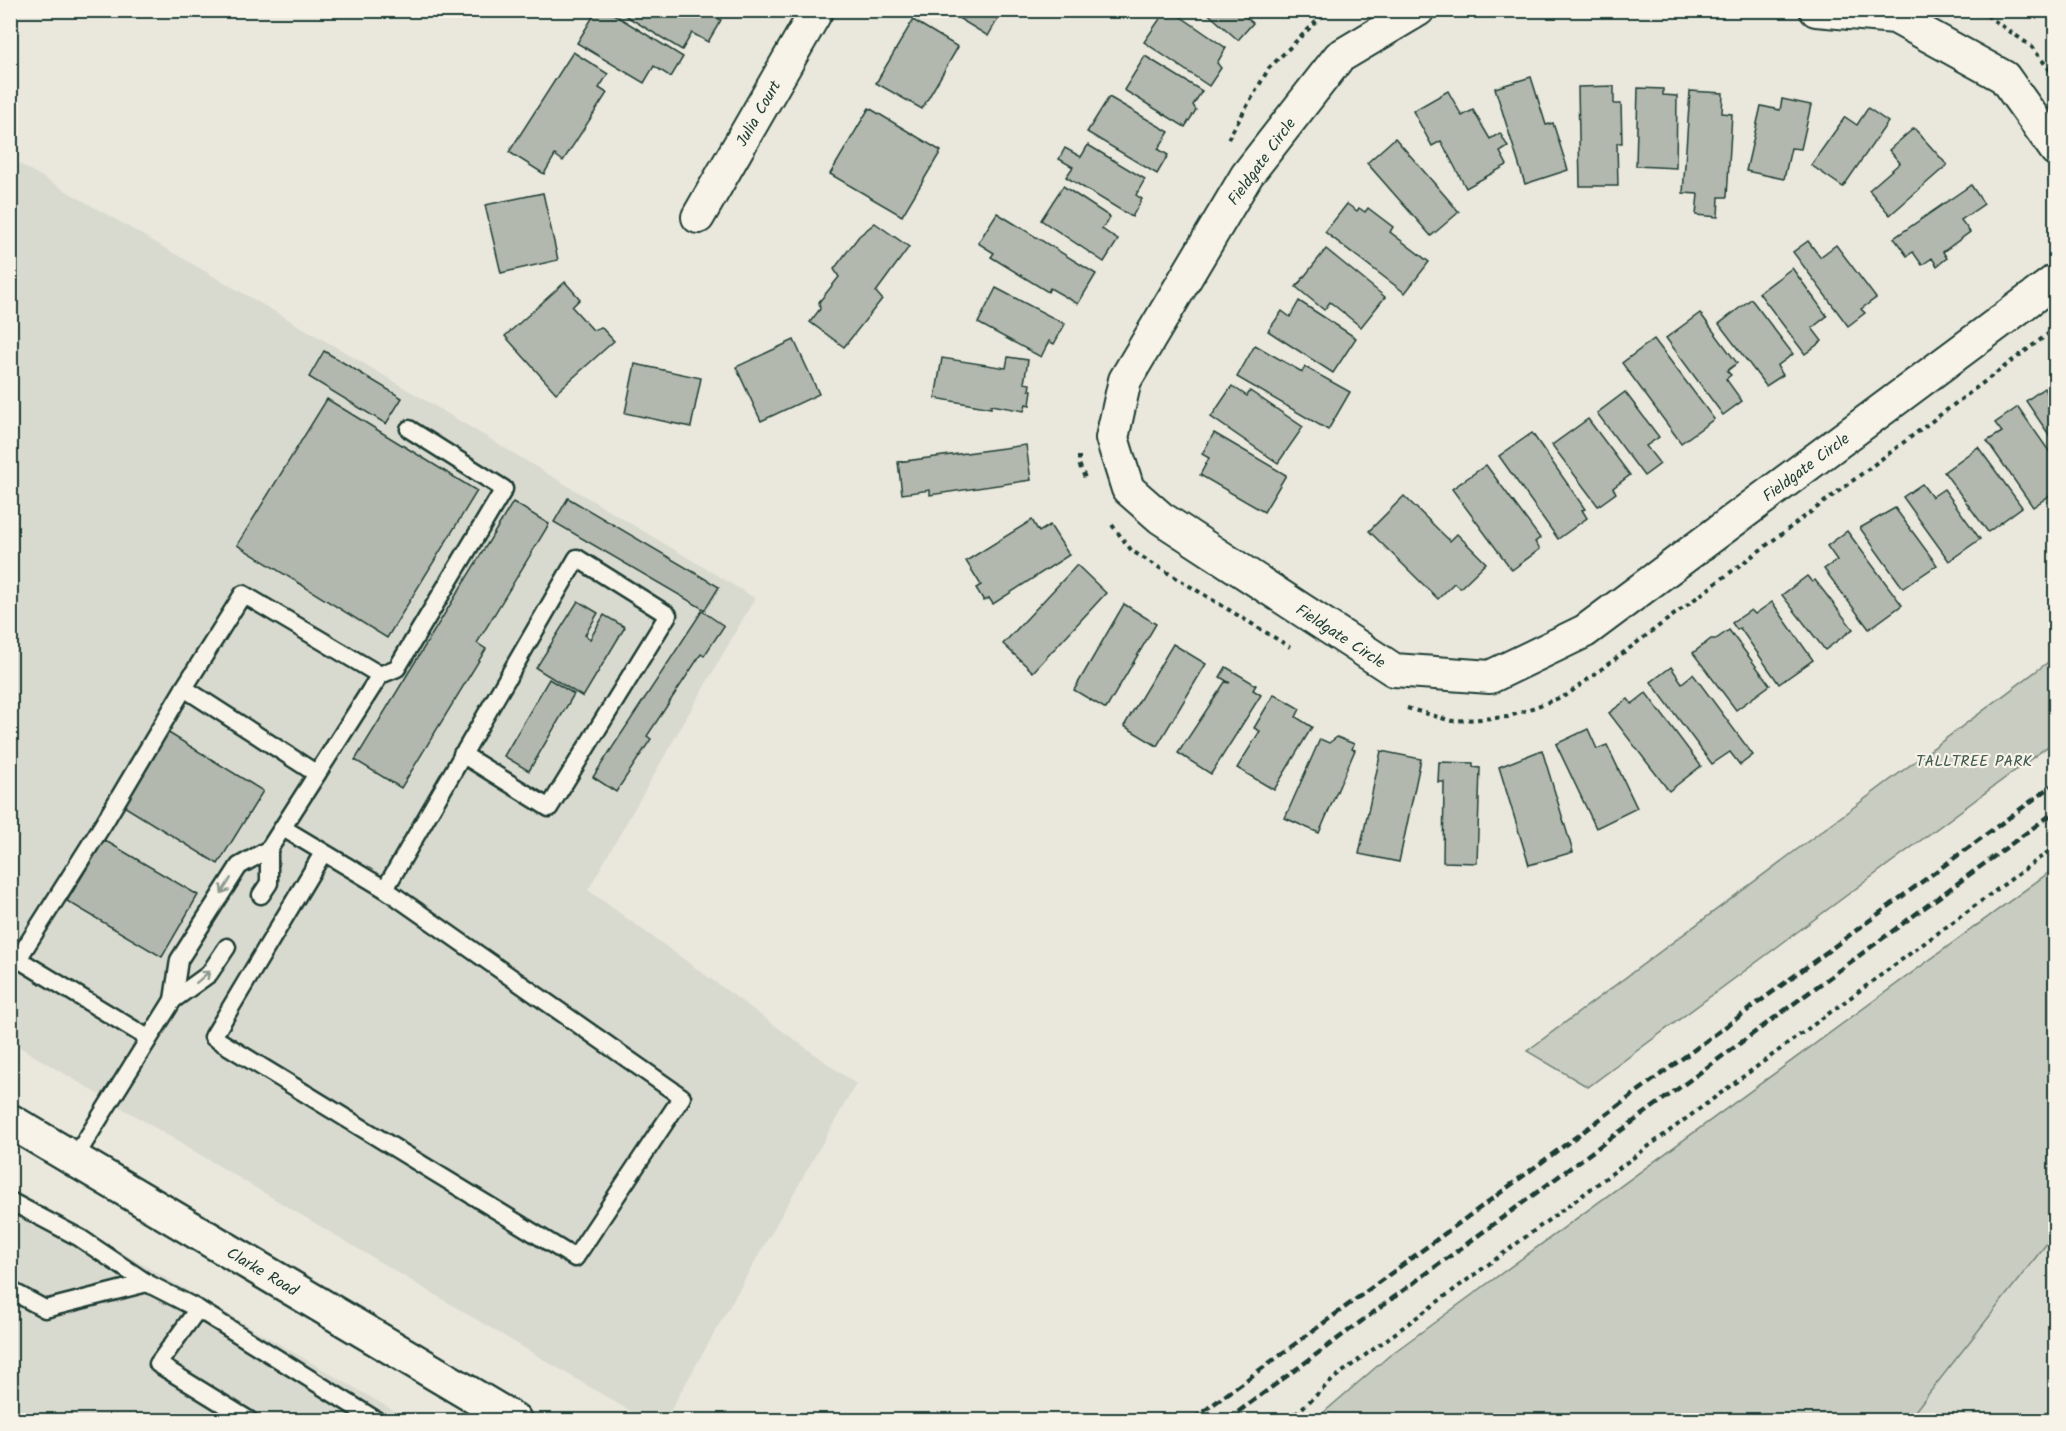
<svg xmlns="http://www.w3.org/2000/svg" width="2066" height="1431" viewBox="0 0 2066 1431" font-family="Kalam,sans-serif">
<rect width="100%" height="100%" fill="#eae8dd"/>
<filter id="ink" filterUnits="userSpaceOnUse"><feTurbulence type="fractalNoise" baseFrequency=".0167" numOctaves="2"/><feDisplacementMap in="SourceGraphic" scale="12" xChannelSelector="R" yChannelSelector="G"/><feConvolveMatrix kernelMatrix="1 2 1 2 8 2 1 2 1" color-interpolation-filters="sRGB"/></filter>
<g filter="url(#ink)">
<g fill="#d9dacf">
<path d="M11,159L343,351L755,598L588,890L856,1084L665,1420H645L11,1042Z"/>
<path d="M11,1188L410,1420H11Z"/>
<path d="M2055,1233V1420H1908Z"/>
</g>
<g fill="#c8ccc1" stroke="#74847a" stroke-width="1.5">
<path d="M2055,657V741L1588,1087L1527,1051Z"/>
<path d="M2055,868V1233L1908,1420H1315L1390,1355Z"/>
</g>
<g fill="#b2b8ae" stroke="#1f3d34" stroke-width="1.5">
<path d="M597,10H607L683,57L671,77L654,66L644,83L577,43Z"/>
<path d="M616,10H705L721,20L708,42L692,33L682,50Z"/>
<path d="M945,10H1003L988,36Z"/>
<path d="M1166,10H1171L1226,48L1217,63L1221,68L1209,86L1144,42Z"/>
<path d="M1204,10H1249L1245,16L1253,23L1238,40Z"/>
<path d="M913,20L958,47L922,109L876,83Z"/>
<path d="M573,52L608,74L599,88L607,93L563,161L555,155L544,174L509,152Z"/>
<path d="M1145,56L1202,91L1193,105L1196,110L1185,127L1124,90Z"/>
<path d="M1531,77L1546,125L1553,123L1568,170L1525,184L1495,88Z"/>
<path d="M1614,86V104H1621L1622,143H1617L1618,186H1580L1578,87Z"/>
<path d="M1638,88L1663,89V95L1677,96L1676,168L1636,166Z"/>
<path d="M1448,91L1462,116L1473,110L1490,139L1500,133L1508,147L1500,152L1507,165L1466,188L1441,141L1432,146L1413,111Z"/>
<path d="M1690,91L1723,93L1722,113L1732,114L1727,197H1719L1718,217L1696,215L1698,194L1683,193Z"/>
<path d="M1109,97L1169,132L1158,149L1168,155L1157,174L1087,132Z"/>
<path d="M1782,99L1811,105L1801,149L1791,148L1784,179L1746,171L1761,106L1780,110Z"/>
<path d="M869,108L941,151L902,216L830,174Z"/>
<path d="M1868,108L1888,122L1843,187L1811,165L1845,117L1857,125Z"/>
<path d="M1914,128L1947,165L1890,215L1869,190L1900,163L1889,150Z"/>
<path d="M1395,138L1459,212L1431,236L1367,163Z"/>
<path d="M1088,145L1145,179L1136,195L1142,199L1132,217L1066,177L1073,167L1059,159L1065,148L1081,157Z"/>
<path d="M1971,185L1984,204L1961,220L1970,232L1943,252L1947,258L1937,266L1932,258L1922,265L1913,252L1907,256L1894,238Z"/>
<path d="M1063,186L1110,217L1102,229L1118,240L1104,262L1041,220Z"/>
<path d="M543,193L558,260L501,273L485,205Z"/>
<path d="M1347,204L1357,211L1359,208L1365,212L1368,208L1393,227L1390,232L1429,262L1405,293L1325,232Z"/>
<path d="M997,213L1096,274L1078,304L1050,288L1048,292L991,257L994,253L978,243Z"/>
<path d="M875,223L909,247L876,292L882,299L844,347L810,322L820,309L819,302L839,277L834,269L859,236Z"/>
<path d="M1808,241L1820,257L1836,245L1876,298L1861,309L1865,313L1848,326L1793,252Z"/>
<path d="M1326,249L1385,297L1361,327L1330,302L1324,310L1296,287Z"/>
<path d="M1792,268L1827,316L1812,328L1822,341L1805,354L1759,293Z"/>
<path d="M565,282L580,299L572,307L593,330L601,327L614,341L556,393L505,336Z"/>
<path d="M996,288L1065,324L1054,344L1049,341L1041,357L978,323Z"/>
<path d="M1751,299L1793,354L1777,366L1783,375L1766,386L1719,324Z"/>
<path d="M1299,301L1356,338L1333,373L1268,331L1282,311L1290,317Z"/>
<path d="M1700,313L1737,363L1727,371L1731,375L1726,379L1742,401L1723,415L1666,338Z"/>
<path d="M1654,339L1714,419L1681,443L1622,363Z"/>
<path d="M794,340L819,394L761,421L736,367Z"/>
<path d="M1255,345L1302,372L1305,367L1350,392L1328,430L1237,377Z"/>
<path d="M324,351L402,398L386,424L309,377Z"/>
<path d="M1008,357L1028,360L1024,383L1030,384L1029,390H1032L1030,405L1026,404L1024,411L991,405V408L935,398L942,358L1006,368Z"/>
<path d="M635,364L701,378L691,427L625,413Z"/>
<path d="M1232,386L1247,396L1250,391L1303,427L1278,463L1211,417Z"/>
<path d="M2044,388L2051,399L2056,395V445L2026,401Z"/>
<path d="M1625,392L1659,437L1646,446L1660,464L1644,476L1597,413Z"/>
<path d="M327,399L477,491L387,638L237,545Z"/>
<path d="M2018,407L2056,461V491L2033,507L1987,441L2002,432L1995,423Z"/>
<path d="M1588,419L1630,475L1613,488L1616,493L1598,506L1552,445Z"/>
<path d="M1214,433L1286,475L1264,512L1200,475L1209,458L1202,454Z"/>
<path d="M1532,433L1585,509L1582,510L1587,518L1558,539L1499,456Z"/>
<path d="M1026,445L1031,480L930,495V490L902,494L898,462Z"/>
<path d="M1978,447L2022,507L1988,532L1944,472Z"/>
<path d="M1486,465L1540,538L1535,542L1540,549L1512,570L1452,489Z"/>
<path d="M1922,484L1932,497L1944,489L1980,539L1949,561L1903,497Z"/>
<path d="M1404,496L1450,541L1457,534L1486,563L1460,588L1454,583L1438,599L1369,531Z"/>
<path d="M568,498L719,587L705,610L554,522Z"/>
<path d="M513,502L549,524L477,643L486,649L401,788L355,760Z"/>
<path d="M1895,508L1937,565L1903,588L1860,528Z"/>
<path d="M1032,520L1039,532L1050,525L1069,555L993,604L989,598L984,601L976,588L981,585L966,561Z"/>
<path d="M1847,531L1902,605L1869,629L1824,569L1837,560L1827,546Z"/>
<path d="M1077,565L1106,593L1033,672L1003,644Z"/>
<path d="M1807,576L1812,582L1815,580L1853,629L1825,650L1782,595Z"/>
<path d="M578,601L598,613L585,635L590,639L604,615L625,627L583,697L536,668Z"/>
<path d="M1772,602L1813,660L1779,684L1740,628L1737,630L1732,623L1751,610L1755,614Z"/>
<path d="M1124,604L1156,624L1106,709L1074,690Z"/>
<path d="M702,611L724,626L704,656L701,654L647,736L651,739L616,792L593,777Z"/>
<path d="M1729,630L1770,685L1736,710L1693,653L1711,639H1716Z"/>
<path d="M1173,644L1206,664L1157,746L1124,726Z"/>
<path d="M1226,667L1256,685L1253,690L1261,695L1211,774L1178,753L1225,682L1230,683L1220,677Z"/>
<path d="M1671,667L1682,683L1693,674L1753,755L1740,765L1730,752L1712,764L1651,682Z"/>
<path d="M549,679L574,694L529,771L504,756Z"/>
<path d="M1646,693L1701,766L1669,791L1609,713L1628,699L1632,704Z"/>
<path d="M1274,694L1300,709L1296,717L1312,727L1274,790L1237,768L1260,731L1254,728Z"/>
<path d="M1588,729L1597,749L1607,745L1637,808L1596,828L1556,744Z"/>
<path d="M167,732L263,791L218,864L122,805Z"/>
<path d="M1337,737L1354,744L1352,749L1355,750L1319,833L1285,818L1320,739L1329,743Z"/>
<path d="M1542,750L1573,852L1529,865L1499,767Z"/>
<path d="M1381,751L1421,759L1399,862L1359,854Z"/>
<path d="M1439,762L1473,763V767L1480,768L1477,863L1443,862L1444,782H1438Z"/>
<path d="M104,840L198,895L162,957L67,901Z"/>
</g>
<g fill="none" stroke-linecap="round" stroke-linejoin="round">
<g stroke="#1f3d34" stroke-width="21">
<g id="lane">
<path d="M380,675L397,668L504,489L409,429"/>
<path d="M184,688L243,594L380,675L317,774"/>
<path d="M283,828L385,889L577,558L668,615L549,808L462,754"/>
<path d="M323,853L213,1037L575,1258L682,1097L385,889"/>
<path d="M261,895L269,883V849"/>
<path d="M148,1038L18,959L104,823L184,688L317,774L269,849L239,866L179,960L173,1000"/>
<path d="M74,1159L173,1000L209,974L227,947"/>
<path d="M10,1201L80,1238L147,1283L198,1309"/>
<path d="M10,1290L45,1309L147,1283"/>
<path d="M249,1420L158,1364L198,1309L376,1420"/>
<path d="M2054,1420L2056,1418"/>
</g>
</g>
<g stroke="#1f3d34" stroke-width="36">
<g id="street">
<path id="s1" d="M1418,10L1339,57L1247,175L1125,380L1112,438L1128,489L1161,518L1394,670L1490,677L1585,631L2056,280"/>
<path d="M1816,10L1895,17L2004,77L2056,150"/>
<path id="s2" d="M698,217L817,10"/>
</g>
</g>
<g stroke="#1f3d34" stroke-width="38">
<g id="secondary">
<path id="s3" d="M10,1121L514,1420"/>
</g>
</g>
<g stroke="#1f3d34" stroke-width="4" stroke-dasharray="4.5 4.5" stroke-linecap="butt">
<path d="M1979,10L2031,46L2056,78"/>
<path d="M1228,139L1269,68L1328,10"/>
<path d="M1079,456V464L1086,480"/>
<path d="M1112,525L1132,551L1290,647"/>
<path d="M1407,708L1452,721L1508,717L1567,695L2056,328"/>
<path d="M1289,1420L1337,1376L2056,846"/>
</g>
<use href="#lane" stroke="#f7f3e8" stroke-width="16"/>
<use href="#street" stroke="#f7f3e8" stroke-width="32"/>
<use href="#secondary" stroke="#f7f3e8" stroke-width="33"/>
<g stroke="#1f3d34" stroke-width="4.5" stroke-dasharray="9 4.5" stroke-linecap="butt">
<path d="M1192,1420L2056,783"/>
<path d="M1227,1420L2056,811"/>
</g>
</g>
<defs><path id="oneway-shaft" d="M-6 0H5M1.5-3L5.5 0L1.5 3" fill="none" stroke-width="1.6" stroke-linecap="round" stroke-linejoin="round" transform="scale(1.5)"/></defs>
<g stroke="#8b988e">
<use href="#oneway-shaft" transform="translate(226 886) rotate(122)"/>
<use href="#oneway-shaft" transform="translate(203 977) rotate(-41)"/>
</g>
</g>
<g text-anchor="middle" stroke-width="4.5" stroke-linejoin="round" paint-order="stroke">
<g font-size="16" fill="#1f3d34" stroke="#f7f3e8">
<text dy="6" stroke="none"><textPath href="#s2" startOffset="120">Julia Court</textPath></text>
<text transform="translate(1261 161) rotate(-54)" y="6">Fieldgate Circle</text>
<text dy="6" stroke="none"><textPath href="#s1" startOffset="1392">Fieldgate Circle</textPath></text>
<text dy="6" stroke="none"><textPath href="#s1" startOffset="852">Fieldgate Circle</textPath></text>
<text dy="6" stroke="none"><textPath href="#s3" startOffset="294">Clarke Road</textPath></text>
</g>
<g font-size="16" fill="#415a50" stroke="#f7f3e8">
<text x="1974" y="766">TALLTREE PARK</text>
</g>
</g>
<rect width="2066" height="1431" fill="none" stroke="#f7f3e8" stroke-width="36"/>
<rect x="18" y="18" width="2030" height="1395" fill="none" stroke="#1f3d34" stroke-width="2" filter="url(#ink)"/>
</svg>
